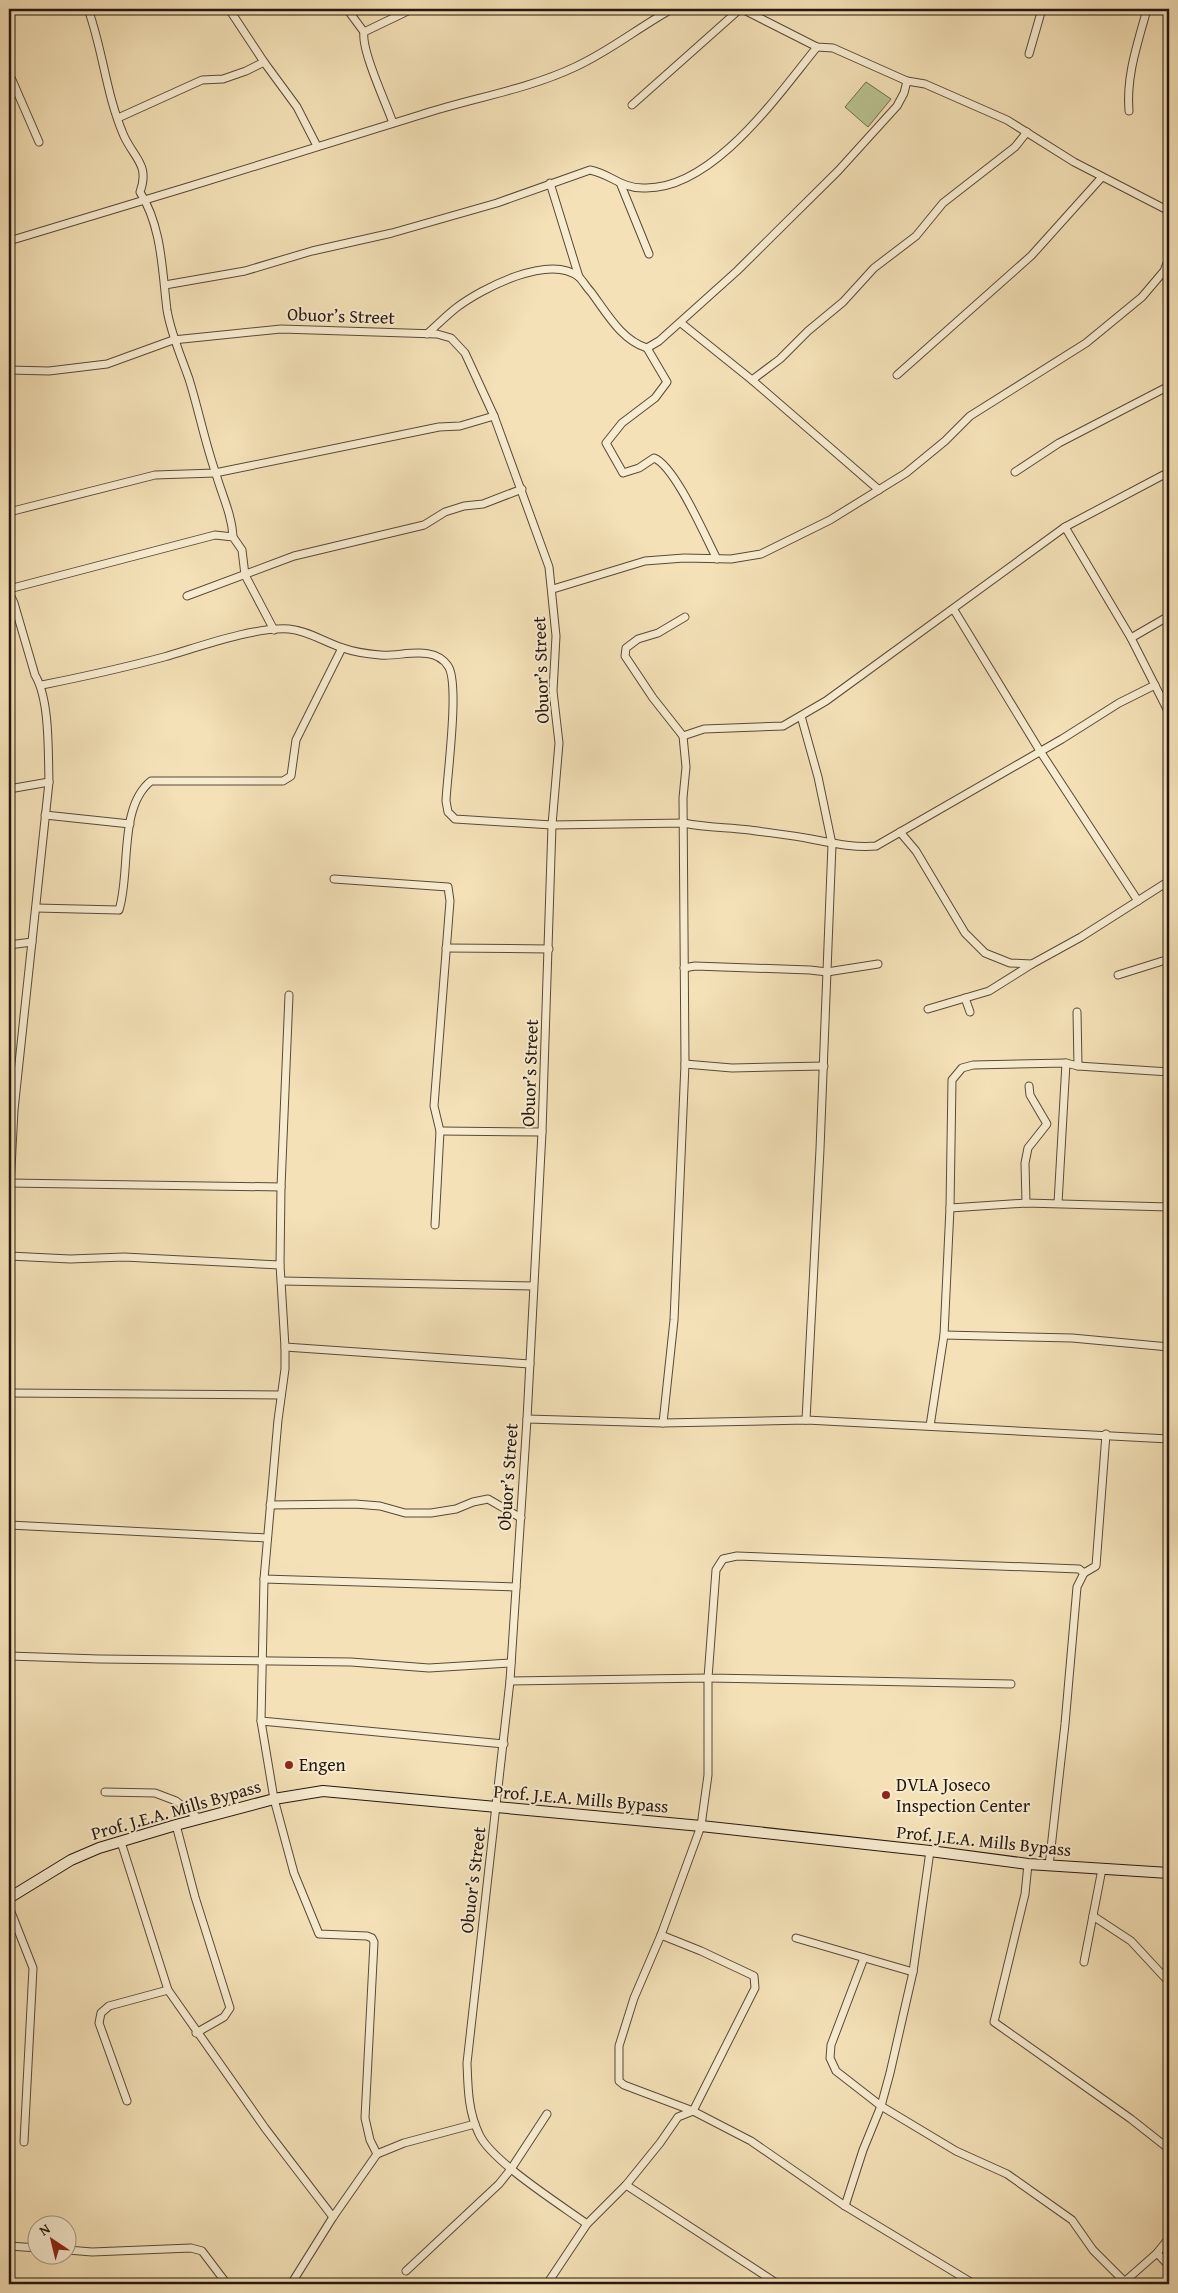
<svg xmlns="http://www.w3.org/2000/svg" width="1178" height="2293" viewBox="0 0 1178 2293" font-family="'Gentium Book Plus',serif">
<rect width="100%" height="100%" fill="#f4e1b7"/>
<filter id="stains"><feTurbulence type="fractalNoise" baseFrequency=".004" numOctaves="4"/><feColorMatrix values="0 0 0 0 .2 0 0 0 0 .09 0 0 0 0 .02 0 0 0 .5 -.17"/></filter>
<radialGradient id="worn" r=".72"><stop offset=".6" stop-color="#630" stop-opacity="0"/><stop offset="1" stop-color="#630" stop-opacity=".3"/></radialGradient>
<path fill="#b9c390" stroke="#6f6c4f" d="M866,82L891,99L868,127L845,107Z"/>
<g fill="none" stroke-linecap="round" stroke-linejoin="round">
<g stroke="#594938" stroke-width="9">
<g id="street">
<path d="M88,9C103,50 106,95 124,136C134,158 150,165 140,192C162,227 162,270 167,310C171,334 181,356 189,379C199,411 205,443 216,474C222,495 232,515 233,537"/>
<path d="M229,9L264,62"/>
<path d="M347,9L364,32"/>
<path d="M742,9L817,47L833,48L907,81L925,84L1007,120L1074,162L1169,211"/>
<path d="M1029,54L1042,9"/>
<path d="M9,73L39,142"/>
<path d="M632,105L740,9"/>
<path d="M1129,111C1126,75 1138,43 1147,9"/>
<path d="M118,118L202,80L223,79L246,71L264,62L297,107L317,146"/>
<path d="M393,123C386,103 361,50 364,32L412,9"/>
<path d="M550,183L579,277"/>
<path d="M621,185L649,254"/>
<path d="M9,241C146,200 284,158 420,115C472,98 526,90 575,67C610,51 639,27 672,9"/>
<path d="M165,285L245,271L312,251L392,233L497,203L590,170C611,174 620,188 643,188C712,191 777,96 817,47"/>
<path d="M681,323L752,380L879,490"/>
<path d="M427,334C437,325 446,316 456,308C481,289 549,253 579,277C583,281 587,288 591,292C606,312 621,340 647,348L659,341L737,271L838,171L897,106L904,93L907,81"/>
<path d="M647,348L667,382L655,398L622,423L606,443L623,473L639,468L654,458C675,466 705,536 717,559"/>
<path d="M9,370L49,371L107,364L173,340L281,329L437,334L451,338L465,353L494,416L549,567L556,636L553,691L559,743L552,825L542,1132L527,1419L510,1681L467,2063C468,2088 468,2111 479,2134C491,2161 561,2205 587,2224"/>
<path d="M897,375L1031,256L1102,177"/>
<path d="M752,380L780,359L808,331L843,302L874,268L916,236L943,203L1015,147L1027,132"/>
<path d="M1015,472L1059,443L1169,386"/>
<path d="M9,512L155,475L215,473L439,427L460,426L494,416"/>
<path d="M1065,527L1131,638L1169,713"/>
<path d="M9,589L215,535L233,537L242,550L245,575L274,630"/>
<path d="M553,589L645,561L684,558L731,559L761,554L830,520L906,473L945,441L970,416L1086,343L1142,297L1164,271L1169,258"/>
<path d="M9,592L14,603L35,675C50,700 48,752 49,782L14,1110L9,1207"/>
<path d="M187,596L294,556L424,525L445,512L464,506L483,504L522,489"/>
<path d="M954,610L1040,751L1138,901"/>
<path d="M1131,638L1169,616"/>
<path d="M42,685C82,677 123,668 164,657C199,647 252,627 289,629C309,631 324,642 343,648C354,652 368,654 380,655C401,657 434,644 448,666C460,683 447,776 446,801L448,812L455,819L552,825L684,823C706,828 728,827 750,830C770,833 791,835 811,839C832,843 854,848 876,846L1062,739L1119,703L1155,685"/>
<path d="M801,716L818,777L832,844L820,1149L806,1420"/>
<path d="M683,736L653,698L625,656L626,648L638,639L658,633L685,617"/>
<path d="M9,789L49,782"/>
<path d="M45,815L130,824"/>
<path d="M900,832L916,851L965,933L985,953L1010,963L1032,964L1081,937L1169,881"/>
<path d="M334,879L448,887L450,901L434,1106L440,1131L435,1225"/>
<path d="M36,908L119,910C131,873 118,807 151,781H283L291,776L296,740L342,648"/>
<path d="M9,945L32,942"/>
<path d="M446,948L549,949"/>
<path d="M684,968L695,966L810,970L827,972L878,964"/>
<path d="M1118,975L1169,959"/>
<path d="M289,995L281,1187L280,1265L285,1347V1369L278,1420L264,1579L261,1721L274,1799L294,1873L319,1934L367,1936L372,1938L374,1942L365,2118L370,2140L377,2154"/>
<path d="M965,998L970,1012"/>
<path d="M928,1009L989,991L1032,964"/>
<path d="M1077,1012L1078,1066"/>
<path d="M685,1064L732,1068L824,1066"/>
<path d="M440,1131L542,1132"/>
<path d="M9,1183L281,1187"/>
<path d="M1026,1203L1025,1163L1028,1148L1047,1124L1030,1095L1029,1086"/>
<path d="M1058,1203L1066,1063"/>
<path d="M950,1208L1026,1203L1169,1207"/>
<path d="M9,1256L70,1259L124,1257L280,1265"/>
<path d="M282,1281L533,1286"/>
<path d="M944,1335L1072,1338L1169,1347"/>
<path d="M285,1347L530,1364"/>
<path d="M9,1393L281,1395"/>
<path d="M527,1419L663,1423L806,1420L1169,1439"/>
<path d="M663,1423L674,1320L685,1064L683,798L686,767L683,736L704,729L783,726L826,701L1065,527L1169,472"/>
<path d="M930,1426L944,1335L950,1208L952,1080L962,1068L973,1065L1066,1063L1078,1066L1169,1072"/>
<path d="M270,1505L355,1504L380,1506L405,1513H431L456,1509L473,1502L488,1499L521,1518"/>
<path d="M9,1525L267,1538"/>
<path d="M1084,1573L1096,1566L1106,1434"/>
<path d="M264,1579L516,1587"/>
<path d="M9,1656L99,1659L351,1662L429,1668L511,1663"/>
<path d="M510,1681L708,1678V1775L701,1826L661,1935L634,1998L619,2046V2081L624,2085L693,2111L751,2141L845,2206L974,2284"/>
<path d="M1011,1684L708,1678L716,1570L723,1559L737,1556L1079,1569L1084,1573L1077,1587L1065,1724L1049,1866"/>
<path d="M261,1721L504,1744"/>
<path d="M105,1792L155,1793L176,1801L200,1819"/>
<path d="M176,1825L195,1897L230,2008L224,2017L196,2033"/>
<path d="M121,1842L168,1990L265,2128L333,2217"/>
<path d="M1028,1864L1025,1894L994,2022L1131,2119L1169,2149"/>
<path d="M9,1907L33,1968L24,2142"/>
<path d="M1093,1916L1131,1941L1169,1982"/>
<path d="M796,1938L913,1972"/>
<path d="M864,1958L831,2045L830,2058L836,2071L881,2106L956,2151L1007,2174L1072,2220L1093,2250L1124,2281"/>
<path d="M1084,1962L1102,1869"/>
<path d="M127,2101L99,2023L101,2013L109,2006L168,1990"/>
<path d="M626,2185L778,2284"/>
<path d="M845,2206L863,2150L881,2106L890,2073L913,1972L930,1851"/>
<path d="M9,2246L38,2248"/>
<path d="M68,2250L92,2252L191,2248L202,2251L227,2284"/>
<path d="M1157,2253L1169,2266"/>
<path d="M406,2271L499,2184L511,2169L547,2114"/>
<path d="M1123,2283L1157,2253L1169,2238"/>
<path d="M287,2284L293,2281L333,2217L377,2154L404,2143L475,2124"/>
<path d="M547,2284L587,2224L626,2185L660,2143L678,2117L693,2111L755,1988L754,1976L701,1951L661,1935"/>
</g>
</g>
<g stroke="#25160e" stroke-width="12">
<path id="secondary" d="M9,1898L71,1860L99,1848L176,1825L274,1799L323,1791L701,1826L930,1851L1028,1864L1169,1873"/>
</g>
<use href="#street" stroke="#f8ecd0" stroke-width="7"/>
<use href="#secondary" stroke="#f8ecd0" stroke-width="10"/>
</g>
<g fill="#8f2418" stroke="#f8ecd0" stroke-width="2">
<circle cx="289" cy="1765" r="5"/>
<circle cx="886" cy="1795" r="5"/>
</g>
<g text-anchor="middle" stroke-width="4" stroke-linejoin="round" paint-order="stroke">
<g font-size="18" fill="#25160e" stroke="#f8ecd0">
<text transform="translate(341 316) rotate(2)" y="6">Obuor’s Street</text>
<text transform="translate(541 670) rotate(-92)" y="6">Obuor’s Street</text>
<text transform="translate(530 1073) rotate(-88)" y="6">Obuor’s Street</text>
<text transform="translate(508 1477) rotate(-86)" y="6">Obuor’s Street</text>
<text transform="translate(581 1799) rotate(5)" y="6">Prof. J.E.A. Mills Bypass</text>
<text transform="translate(176 1810) rotate(-16)" y="6">Prof. J.E.A. Mills Bypass</text>
<text transform="translate(984 1841) rotate(6)" y="6">Prof. J.E.A. Mills Bypass</text>
<text transform="translate(473 1880) rotate(-83)" y="6">Obuor’s Street</text>
</g>
<g font-size="18" fill="#25160e" stroke="#f8ecd0" text-anchor="start">
<text x="299" y="1771">Engen</text>
<text x="896" y="1791">DVLA Joseco<tspan x="896" dy="21">Inspection Center</tspan></text>
</g>
</g>
<rect width="1178" height="2293" fill="none" stroke="#f4e1b7" stroke-width="30"/>
<rect x="10" y="10" width="1158" height="2273" fill="none" stroke="#25160e" stroke-width="2.5"/>
<rect x="15" y="15" width="1148" height="2263" fill="none" stroke="#25160e"/>
<g transform="translate(52 2240) rotate(325)"><circle r="24" fill="#f8ecd0" stroke="#a49682"/>
<path d="M0-4L9 19L0 12L-9 19Z" fill="#8f2418"/>
<text y="-8" font-size="14" font-weight="bold" text-anchor="middle" fill="#25160e">N</text>
</g>
<rect width="100%" height="100%" filter="url(#stains)"/>
<rect width="100%" height="100%" fill="url(#worn)"/>
</svg>
